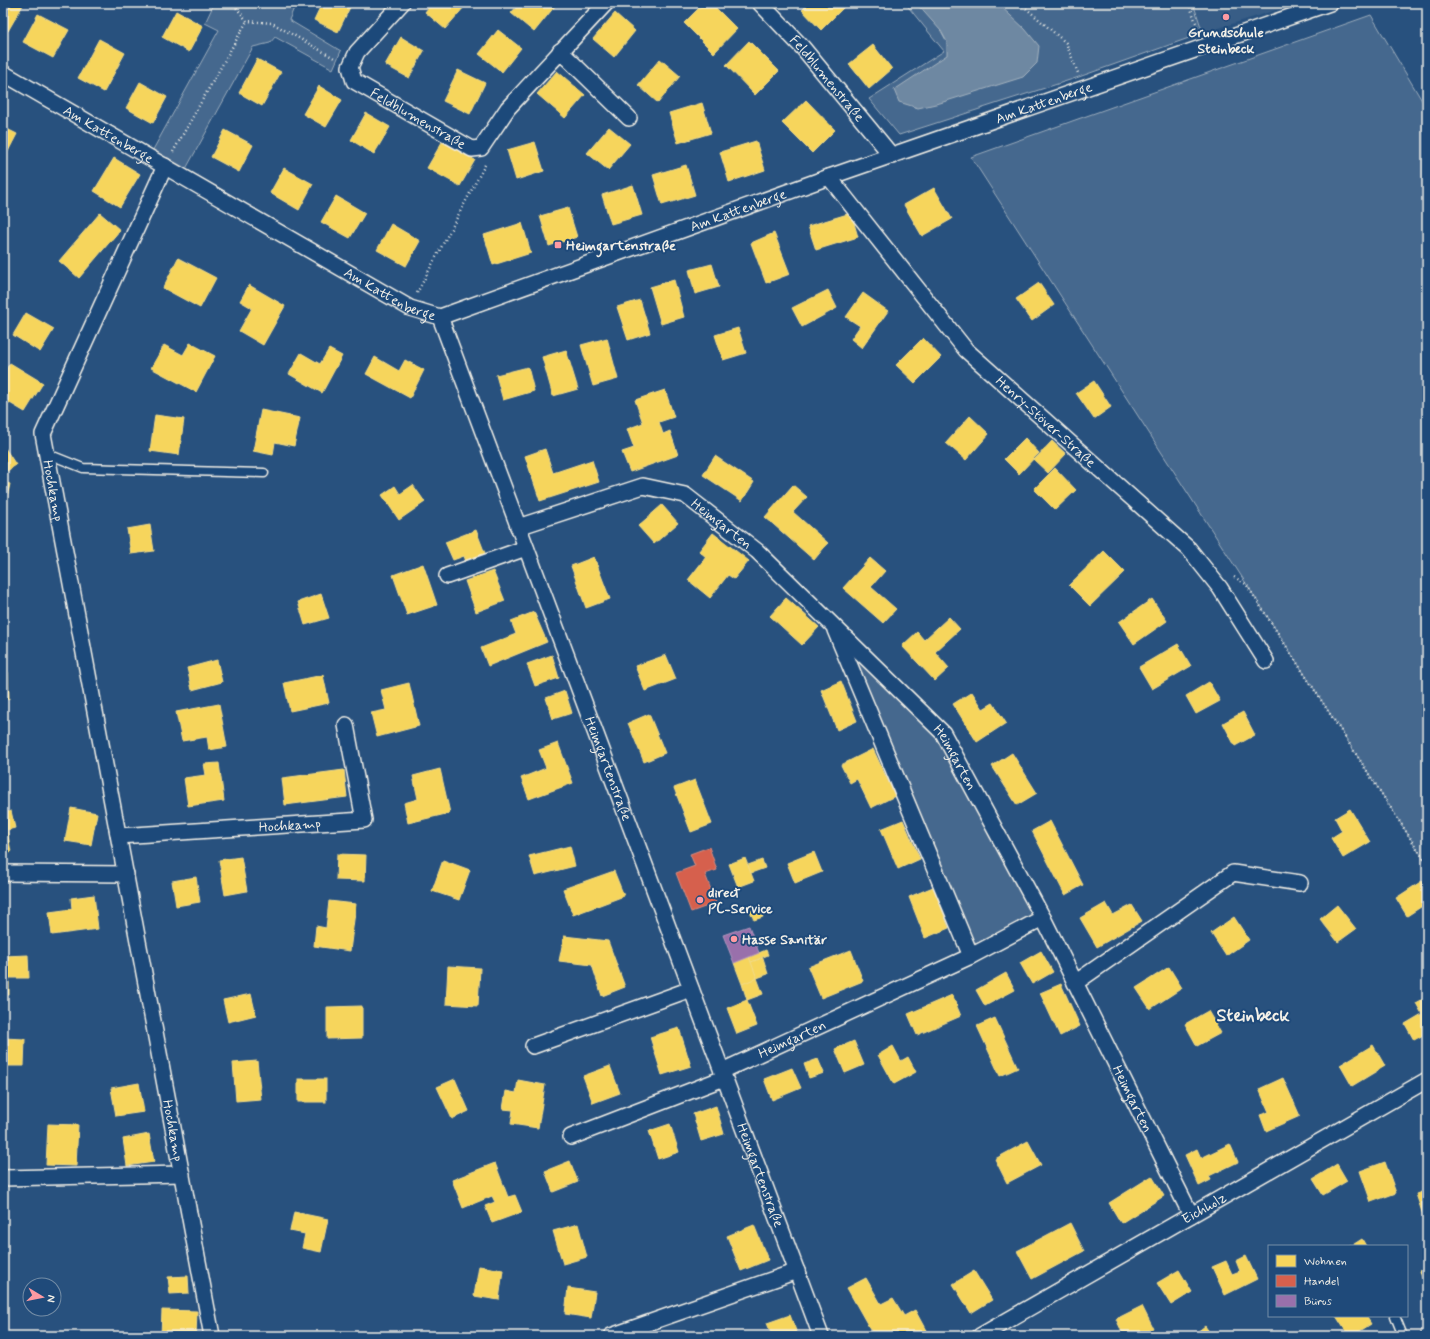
<svg xmlns="http://www.w3.org/2000/svg" width="1430" height="1339" viewBox="0 0 1430 1339" font-family="Mynerve,sans-serif">
<rect width="100%" height="100%" fill="#28517e"/>
<filter id="ink" filterUnits="userSpaceOnUse"><feTurbulence type="fractalNoise" baseFrequency=".025" numOctaves="2"/><feDisplacementMap in="SourceGraphic" scale="8" xChannelSelector="R" yChannelSelector="G"/><feConvolveMatrix kernelMatrix="1 2 1 2 8 2 1 2 1" color-interpolation-filters="sRGB"/></filter>
<g filter="url(#ink)">
<path fill="#375d86" d="M1193,3H1298L1203,33Z"/>
<g fill="#45688e" stroke="#9cacbb">
<path d="M208,3H296L289,20L341,51L333,69L275,37L270,43L253,47L182,176L149,157L219,30L205,23L213,6Z"/>
<path d="M905,3H1193L1203,33L1076,78L899,135L869,99L944,51Z"/>
<path d="M1371,15L1427,109V864L971,157Z"/>
<path d="M832,623L943,733L1043,918L971,956Z"/>
</g>
<path fill="#6e88a2" stroke="#a4b2be" d="M916,3H997L1025,29L1039,46L1037,63L1023,77L940,103L918,108L899,102L894,90L947,55V42L941,31Z"/>
<g fill="#f6d55c" stroke="#f5dd86">
<path d="M3,3H19L23,5L8,31L3,28Z"/>
<path d="M322,3H352L338,32L314,20Z"/>
<path d="M432,3H461L465,6L445,29L425,12Z"/>
<path d="M520,3H552L555,6L534,32L511,13Z"/>
<path d="M668,3H679L674,8Z"/>
<path d="M704,3H711L737,29L714,53L684,23Z"/>
<path d="M809,3H844L846,5L821,30L802,10Z"/>
<path d="M176,11L203,26L189,52L162,37Z"/>
<path d="M615,13L635,31L614,57L593,39Z"/>
<path d="M38,14L69,30L53,58L23,42Z"/>
<path d="M498,30L521,48L502,72L479,54Z"/>
<path d="M401,37L424,51L409,78L385,65Z"/>
<path d="M99,39L125,53L104,92L78,78Z"/>
<path d="M749,41L779,71L755,95L726,65Z"/>
<path d="M873,45L892,69L869,89L849,64Z"/>
<path d="M257,59L281,72L262,106L239,93Z"/>
<path d="M660,59L680,76L658,103L638,85Z"/>
<path d="M458,70L485,83L470,114L443,101Z"/>
<path d="M557,71L585,95L565,118L537,94Z"/>
<path d="M140,82L167,97L153,123L126,108Z"/>
<path d="M319,86L342,100L326,127L303,114Z"/>
<path d="M806,100L835,130L812,153L782,123Z"/>
<path d="M702,103L711,133L678,143L669,113Z"/>
<path d="M366,113L390,127L374,154L351,140Z"/>
<path d="M3,127L17,134L3,161Z"/>
<path d="M609,127L630,144L608,170L587,153Z"/>
<path d="M225,130L253,145L239,172L211,157Z"/>
<path d="M756,141L765,170L729,182L720,152Z"/>
<path d="M442,142L475,160L460,186L427,168Z"/>
<path d="M535,142L544,171L516,180L507,150Z"/>
<path d="M114,158L140,174L120,207L94,191Z"/>
<path d="M686,165L695,195L662,205L653,175Z"/>
<path d="M284,168L313,184L299,210L270,193Z"/>
<path d="M633,185L642,215L611,224L602,195Z"/>
<path d="M934,188L952,219L922,236L904,205Z"/>
<path d="M336,196L365,213L350,238L321,222Z"/>
<path d="M568,208L577,237L549,246L540,216Z"/>
<path d="M100,213L120,230L79,278L59,261Z"/>
<path d="M851,213L858,237L816,250L808,226Z"/>
<path d="M522,223L531,253L493,265L484,235Z"/>
<path d="M391,224L420,241L406,266L377,250Z"/>
<path d="M774,233L790,274L766,283L751,243Z"/>
<path d="M178,258L216,278L200,308L163,288Z"/>
<path d="M712,264L719,287L695,294L689,270Z"/>
<path d="M674,280L684,317L661,324L650,287Z"/>
<path d="M1039,283L1054,305L1032,321L1016,299Z"/>
<path d="M249,285L285,306L263,345L239,331L252,308L240,301Z"/>
<path d="M828,290L837,308L802,327L792,308Z"/>
<path d="M863,293L888,311L862,348L851,339L860,326L846,317Z"/>
<path d="M640,300L650,333L628,340L617,307Z"/>
<path d="M26,313L54,329L40,352L13,335Z"/>
<path d="M738,328L746,353L723,360L715,335Z"/>
<path d="M607,338L618,379L593,386L581,345Z"/>
<path d="M923,338L941,357L915,383L896,365Z"/>
<path d="M190,343L215,356L196,392L151,368L164,345L183,355Z"/>
<path d="M329,349L342,356L322,393L289,374L301,353L320,364Z"/>
<path d="M566,350L578,389L553,396L542,357Z"/>
<path d="M375,357L399,371L405,360L424,370L410,398L366,374Z"/>
<path d="M10,363L43,383L25,412L3,399V374Z"/>
<path d="M528,367L534,391L503,400L496,375Z"/>
<path d="M1094,381L1111,407L1094,419L1076,393Z"/>
<path d="M665,390L674,417L659,422L663,434L670,431L678,455L630,472L622,452L634,448L627,429L643,423L635,400Z"/>
<path d="M261,410L300,418L294,446L275,442L273,455L253,451Z"/>
<path d="M155,415L184,419L179,455L150,451Z"/>
<path d="M970,416L989,434L966,460L946,443Z"/>
<path d="M1025,438L1039,453L1019,474L1004,459Z"/>
<path d="M1052,441L1066,454L1048,473L1034,460Z"/>
<path d="M5,448L16,465L4,473L3,476V449Z"/>
<path d="M545,449L553,473L592,460L599,482L540,501L525,456Z"/>
<path d="M715,456L754,482L742,501L703,475Z"/>
<path d="M1055,468L1076,490L1055,510L1034,489Z"/>
<path d="M3,482L10,484L6,501L3,500Z"/>
<path d="M413,485L425,502L399,520L382,495L395,486L400,494Z"/>
<path d="M793,485L807,497L793,512L828,543L814,560L765,517Z"/>
<path d="M662,505L678,523L654,544L638,526Z"/>
<path d="M150,525L154,551L131,554L127,529Z"/>
<path d="M476,530L486,556L467,564L464,556L453,560L445,542Z"/>
<path d="M713,533L749,561L734,579L728,575L710,598L688,580L706,557L699,551Z"/>
<path d="M1104,551L1125,572L1090,606L1069,585Z"/>
<path d="M594,557L610,599L586,608L571,566Z"/>
<path d="M870,558L885,571L871,587L896,609L883,623L843,588Z"/>
<path d="M423,564L437,605L407,615L393,575Z"/>
<path d="M493,571L505,601L476,612L465,581Z"/>
<path d="M321,594L329,618L305,625L298,602Z"/>
<path d="M786,598L819,627L802,645L770,616Z"/>
<path d="M1152,599L1167,621L1134,644L1119,622Z"/>
<path d="M534,612L547,642L488,666L481,648L516,634L511,621Z"/>
<path d="M949,617L960,629L935,652L949,668L935,681L902,646L917,632L924,640Z"/>
<path d="M1178,644L1191,666L1152,689L1139,667Z"/>
<path d="M552,655L559,678L535,686L527,664Z"/>
<path d="M666,655L676,679L645,691L635,666Z"/>
<path d="M217,660L222,682L192,690L187,668Z"/>
<path d="M3,672H8L9,699L3,700Z"/>
<path d="M323,675L329,703L290,711L284,683Z"/>
<path d="M841,681L857,721L837,730L821,690Z"/>
<path d="M1209,682L1220,701L1196,714L1186,696Z"/>
<path d="M409,683L419,726L377,737L371,713L386,710L381,690Z"/>
<path d="M565,691L572,713L553,719L546,698Z"/>
<path d="M972,692L983,709L993,703L1006,723L977,742L953,704Z"/>
<path d="M219,704L227,747L209,750L207,737L182,741L176,712Z"/>
<path d="M1243,712L1255,735L1235,746L1223,723Z"/>
<path d="M649,714L665,753L644,762L628,723Z"/>
<path d="M558,743L573,783L529,799L521,778L546,768L539,750Z"/>
<path d="M873,749L895,796L871,808L857,779L850,783L841,765Z"/>
<path d="M1012,753L1037,793L1017,805L992,766Z"/>
<path d="M219,763L224,801L188,806L184,778L206,775L204,764Z"/>
<path d="M440,769L450,813L408,823L404,803L418,799L413,776Z"/>
<path d="M344,770L347,797L285,805L282,778Z"/>
<path d="M695,780L712,824L691,832L674,788Z"/>
<path d="M71,808L97,813L91,845L65,841Z"/>
<path d="M1350,809L1370,842L1343,858L1331,838L1342,831L1335,818Z"/>
<path d="M11,811L15,828L7,830L11,852L3,854V813Z"/>
<path d="M903,820L920,859L898,869L881,829Z"/>
<path d="M1050,821L1083,885L1065,895L1032,831Z"/>
<path d="M570,846L575,866L535,876L529,856Z"/>
<path d="M814,852L822,872L795,883L787,863Z"/>
<path d="M337,854L366,855L365,881L336,880Z"/>
<path d="M241,857L247,891L225,895L219,860Z"/>
<path d="M745,858L754,881L738,887L729,864Z"/>
<path d="M443,860L470,870L459,900L432,891Z"/>
<path d="M762,860L765,868L751,873L748,865Z"/>
<path d="M614,871L624,896L573,915L563,889Z"/>
<path d="M196,877L200,902L176,906L172,881Z"/>
<path d="M1422,881L1427,888V903L1407,916L1396,898Z"/>
<path d="M933,887L949,928L925,938L909,897Z"/>
<path d="M94,895L98,929L52,935L49,912L72,909L71,898Z"/>
<path d="M329,901L356,904L350,951L314,946L316,926L326,928Z"/>
<path d="M1106,903L1113,915L1132,905L1142,921L1097,947L1080,918Z"/>
<path d="M1337,905L1356,929L1338,942L1320,919Z"/>
<path d="M760,908L763,917L754,920L750,911Z"/>
<path d="M1234,917L1249,940L1226,956L1211,933Z"/>
<path d="M564,936L608,941L625,987L602,996L592,965L559,961Z"/>
<path d="M766,950L768,955L751,962L749,957Z"/>
<path d="M851,950L863,981L821,998L808,967Z"/>
<path d="M1041,951L1053,972L1032,984L1020,963Z"/>
<path d="M28,955L29,978H9V995H3V956Z"/>
<path d="M749,957L757,978L742,984L734,963Z"/>
<path d="M763,958L768,974L757,978L751,962Z"/>
<path d="M448,966L480,968L478,1006L446,1004Z"/>
<path d="M1169,967L1182,988L1150,1009L1136,988Z"/>
<path d="M1006,973L1015,990L985,1006L976,990Z"/>
<path d="M757,978L763,994L747,1000L742,984Z"/>
<path d="M1061,984L1080,1026L1060,1036L1040,993Z"/>
<path d="M251,994L256,1015L228,1022L223,1000Z"/>
<path d="M952,995L961,1016L917,1035L908,1014Z"/>
<path d="M1427,997V1033L1414,1040L1405,1024L1422,1014L1416,1003Z"/>
<path d="M747,1000L757,1026L737,1034L727,1008Z"/>
<path d="M362,1006V1038L327,1039V1007Z"/>
<path d="M1208,1011L1221,1033L1197,1046L1185,1024Z"/>
<path d="M995,1018L1018,1068L1000,1076L977,1026Z"/>
<path d="M679,1028L691,1066L662,1075L650,1037Z"/>
<path d="M3,1038L25,1039L24,1066H3Z"/>
<path d="M854,1041L864,1065L845,1073L835,1049Z"/>
<path d="M1373,1045L1385,1066L1352,1086L1340,1065Z"/>
<path d="M893,1046L901,1061L908,1057L916,1072L894,1084L878,1055Z"/>
<path d="M818,1059L824,1073L809,1078L804,1064Z"/>
<path d="M257,1061L261,1099L236,1101L233,1063Z"/>
<path d="M610,1066L620,1093L593,1103L583,1076Z"/>
<path d="M792,1068L801,1088L772,1100L764,1079Z"/>
<path d="M1283,1078L1300,1116L1266,1131L1260,1115L1269,1112L1259,1089Z"/>
<rect x="298" y="1079" width="28" height="23"/>
<path d="M455,1079L469,1111L452,1119L437,1087Z"/>
<path d="M518,1080L545,1085L538,1128L511,1124L513,1110L503,1109L506,1091L516,1093Z"/>
<path d="M139,1083L144,1112L116,1116L111,1088Z"/>
<path d="M716,1106L724,1134L701,1141L693,1114Z"/>
<path d="M48,1124L78,1125L76,1166L46,1165Z"/>
<path d="M670,1124L679,1152L658,1159L649,1131Z"/>
<path d="M149,1134L154,1162L127,1166L123,1139Z"/>
<path d="M1028,1141L1041,1165L1007,1183L995,1159Z"/>
<path d="M1230,1144L1238,1162L1209,1176L1211,1180L1199,1186L1185,1155L1197,1149L1201,1158Z"/>
<path d="M570,1161L578,1182L553,1192L545,1171Z"/>
<path d="M1385,1162L1396,1193L1371,1202L1360,1171Z"/>
<path d="M495,1163L508,1197L515,1195L522,1212L492,1223L485,1206L495,1202L492,1196L463,1208L452,1180Z"/>
<path d="M1337,1164L1347,1181L1323,1195L1313,1179Z"/>
<path d="M1152,1176L1164,1196L1121,1223L1109,1203Z"/>
<path d="M1427,1190V1224H1426L1416,1194Z"/>
<path d="M294,1212L328,1219L321,1252L302,1248L305,1234L290,1231Z"/>
<path d="M1070,1223L1084,1251L1032,1279L1017,1251Z"/>
<path d="M578,1224L587,1257L563,1264L553,1231Z"/>
<path d="M754,1225L768,1260L741,1271L727,1236Z"/>
<path d="M1362,1239L1366,1246H1351Z"/>
<path d="M1246,1256L1257,1279L1225,1295L1212,1267L1226,1261L1232,1274L1240,1271L1236,1261Z"/>
<path d="M479,1266L503,1270L499,1300L474,1296Z"/>
<path d="M1427,1269V1294L1420,1271Z"/>
<path d="M1179,1270L1192,1292L1171,1305L1157,1283Z"/>
<path d="M974,1271L992,1300L971,1313L953,1284Z"/>
<path d="M188,1276L189,1293L170,1294L168,1277Z"/>
<path d="M866,1278L881,1304L893,1298L904,1316L915,1310L929,1336H874L847,1288Z"/>
<path d="M568,1288L595,1292L591,1318L565,1314Z"/>
<path d="M1142,1306L1153,1328L1137,1336H1124L1116,1319Z"/>
<path d="M162,1310L197,1311L196,1336H161Z"/>
<path d="M790,1315L798,1336H772L767,1323Z"/>
<path d="M1336,1316H1366L1371,1324L1352,1336H1349Z"/>
<path d="M1205,1326L1212,1336H1192Z"/>
<path d="M508,1333L510,1336H500Z"/>
</g>
<path fill="#d6604d" stroke="#df8c7c" d="M709,847L717,870L705,874L716,903L691,912L676,873L695,866L690,854Z"/>
<path fill="#9970ab" stroke="#b497bd" d="M749,926L759,953L734,963L723,935Z"/>
<g fill="none" stroke-linecap="round" stroke-linejoin="round">
<g stroke="#f4f1e8" stroke-width="11">
<g id="service">
<path d="M48,454L83,468L264,473"/>
<path d="M1395,1316L1403,1336"/>
</g>
</g>
<g stroke="#f4f1e8" stroke-width="18">
<g id="minor">
<path id="s1" d="M402,3L357,52L350,67L354,81L472,149L481,148L508,108L606,3"/>
<path id="s2" d="M760,3L803,48L892,156"/>
<path d="M560,51L629,118"/>
<path id="s3" d="M3,73L410,308L440,317L829,177L1330,3"/>
<path id="s4" d="M165,166L43,434L212,1336"/>
<path id="s5" d="M829,177L966,350L1189,549L1220,588L1266,661"/>
<path id="s6" d="M440,317L821,1336"/>
<path id="s7" d="M518,527L643,486L685,495L757,551L943,733L1043,918L1191,1215"/>
<path d="M447,576L526,548"/>
<path d="M835,630L971,956"/>
<path id="s8" d="M119,836L364,820L346,725"/>
<path d="M3,873L126,874"/>
<path d="M1075,983L1233,873L1300,883"/>
<path d="M533,1046L691,989"/>
<path id="s9" d="M722,1071L971,956L1043,918"/>
<path d="M571,1137L724,1078"/>
<path d="M3,1178L182,1174"/>
<path d="M611,1336L797,1271"/>
<path id="s10" d="M980,1336L1427,1080"/>
</g>
</g>
<g stroke="#f4f1e8" stroke-width="2.5" stroke-dasharray="1 3" stroke-linecap="butt">
<path d="M230,3L235,6L247,21L272,23L336,59"/>
<path d="M1020,3L1066,43L1078,73"/>
<path d="M1189,3L1199,31"/>
<path d="M173,152L247,21"/>
<path d="M417,293L486,163"/>
<path d="M1234,577L1246,584L1427,864"/>
<path d="M1418,1336L1427,1327"/>
</g>
<use href="#service" stroke="#1f4a7a" stroke-width="8"/>
<use href="#minor" stroke="#1f4a7a" stroke-width="15"/>
</g>
</g>
<g fill="#ff9aa2" stroke="#1f4a7a" stroke-width="1.5">
<circle cx="1226" cy="17" r="4"/>
<rect x="554" y="241" width="8" height="8" rx="2"/>
<circle cx="700" cy="900" r="4"/>
<circle cx="734" cy="939" r="4"/>
</g>
<g text-anchor="middle" stroke-width="4" stroke-linejoin="round" paint-order="stroke">
<g font-size="14" font-weight="bold" fill="#f4f1e8" stroke="#1f4a7a" text-anchor="start">
<text x="1226" y="37" text-anchor="middle">Grundschule<tspan x="1226" dy="16">Steinbeck</tspan></text>
<text x="566" y="250">Heimgartenstraße</text>
<text x="708" y="897">direct<tspan x="708" dy="16">PC-Service</tspan></text>
<text x="742" y="944">Hasse Sanitär</text>
</g>
<g font-size="14" fill="#f4f1e8" stroke="#1f4a7a">
<text dy="5" stroke="none"><textPath href="#s2" startOffset="101">Feldblumenstraße</textPath></text>
<text dy="5" stroke="none"><textPath href="#s3" startOffset="1142">Am Kattenberge</textPath></text>
<text dy="5" stroke="none"><textPath href="#s1" startOffset="172">Feldblumenstraße</textPath></text>
<text dy="5" stroke="none"><textPath href="#s3" startOffset="122">Am Kattenberge</textPath></text>
<text dy="5" stroke="none"><textPath href="#s3" startOffset="818">Am Kattenberge</textPath></text>
<text dy="5" stroke="none"><textPath href="#s3" startOffset="446">Am Kattenberge</textPath></text>
<text dy="5" stroke="none"><textPath href="#s5" startOffset="328">Henry-Stöver-Straße</textPath></text>
<text dy="5" stroke="none"><textPath href="#s4" startOffset="352">Hochkamp</textPath></text>
<text dy="5" stroke="none"><textPath href="#s7" startOffset="221">Heimgarten</textPath></text>
<text dy="5" stroke="none"><textPath href="#s7" startOffset="553">Heimgarten</textPath></text>
<text dy="5" stroke="none"><textPath href="#s6" startOffset="482">Heimgartenstraße</textPath></text>
<text dy="5" stroke="none"><textPath href="#s8" startOffset="171">Hochkamp</textPath></text>
<text dy="5" stroke="none"><textPath href="#s9" startOffset="77">Heimgarten</textPath></text>
<text dy="5" stroke="none"><textPath href="#s7" startOffset="938">Heimgarten</textPath></text>
<text dy="5" stroke="none"><textPath href="#s4" startOffset="1003">Hochkamp</textPath></text>
<text dy="5" stroke="none"><textPath href="#s6" startOffset="916">Heimgartenstraße</textPath></text>
<text dy="5" stroke="none"><textPath href="#s10" startOffset="258">Eichholz</textPath></text>
</g>
<g font-size="18" font-weight="bold" fill="#f4f1e8" stroke="#1f4a7a">
<text x="1253" y="1021">Steinbeck</text>
</g>
</g>
<rect width="1430" height="1339" fill="none" stroke="#1f4a7a" stroke-width="16"/>
<rect x="8" y="8" width="1414" height="1323" fill="none" stroke="#f4f1e8" stroke-width="1.5" filter="url(#ink)"/>
<rect x="1268" y="1245" width="140" height="72" fill="#1f4a7a" stroke="#748da6"/>
<rect x="1276" y="1255" width="20" height="12" fill="#f6d55c" stroke="#748da6"/>
<text x="1304" y="1265" font-size="12" fill="#f4f1e8">Wohnen</text>
<rect x="1276" y="1275" width="20" height="12" fill="#d6604d" stroke="#748da6"/>
<text x="1304" y="1285" font-size="12" fill="#f4f1e8">Handel</text>
<rect x="1276" y="1295" width="20" height="12" fill="#9970ab" stroke="#748da6"/>
<text x="1304" y="1305" font-size="12" fill="#f4f1e8">Büros</text>
<g transform="translate(42 1297) rotate(100)"><circle r="19" fill="#1f4a7a" stroke="#748da6"/>
<path d="M0-3L7 15L0 10L-7 15Z" fill="#ff9aa2"/>
<text y="-6" font-size="11" font-weight="bold" text-anchor="middle" fill="#f4f1e8">N</text>
</g>
</svg>
